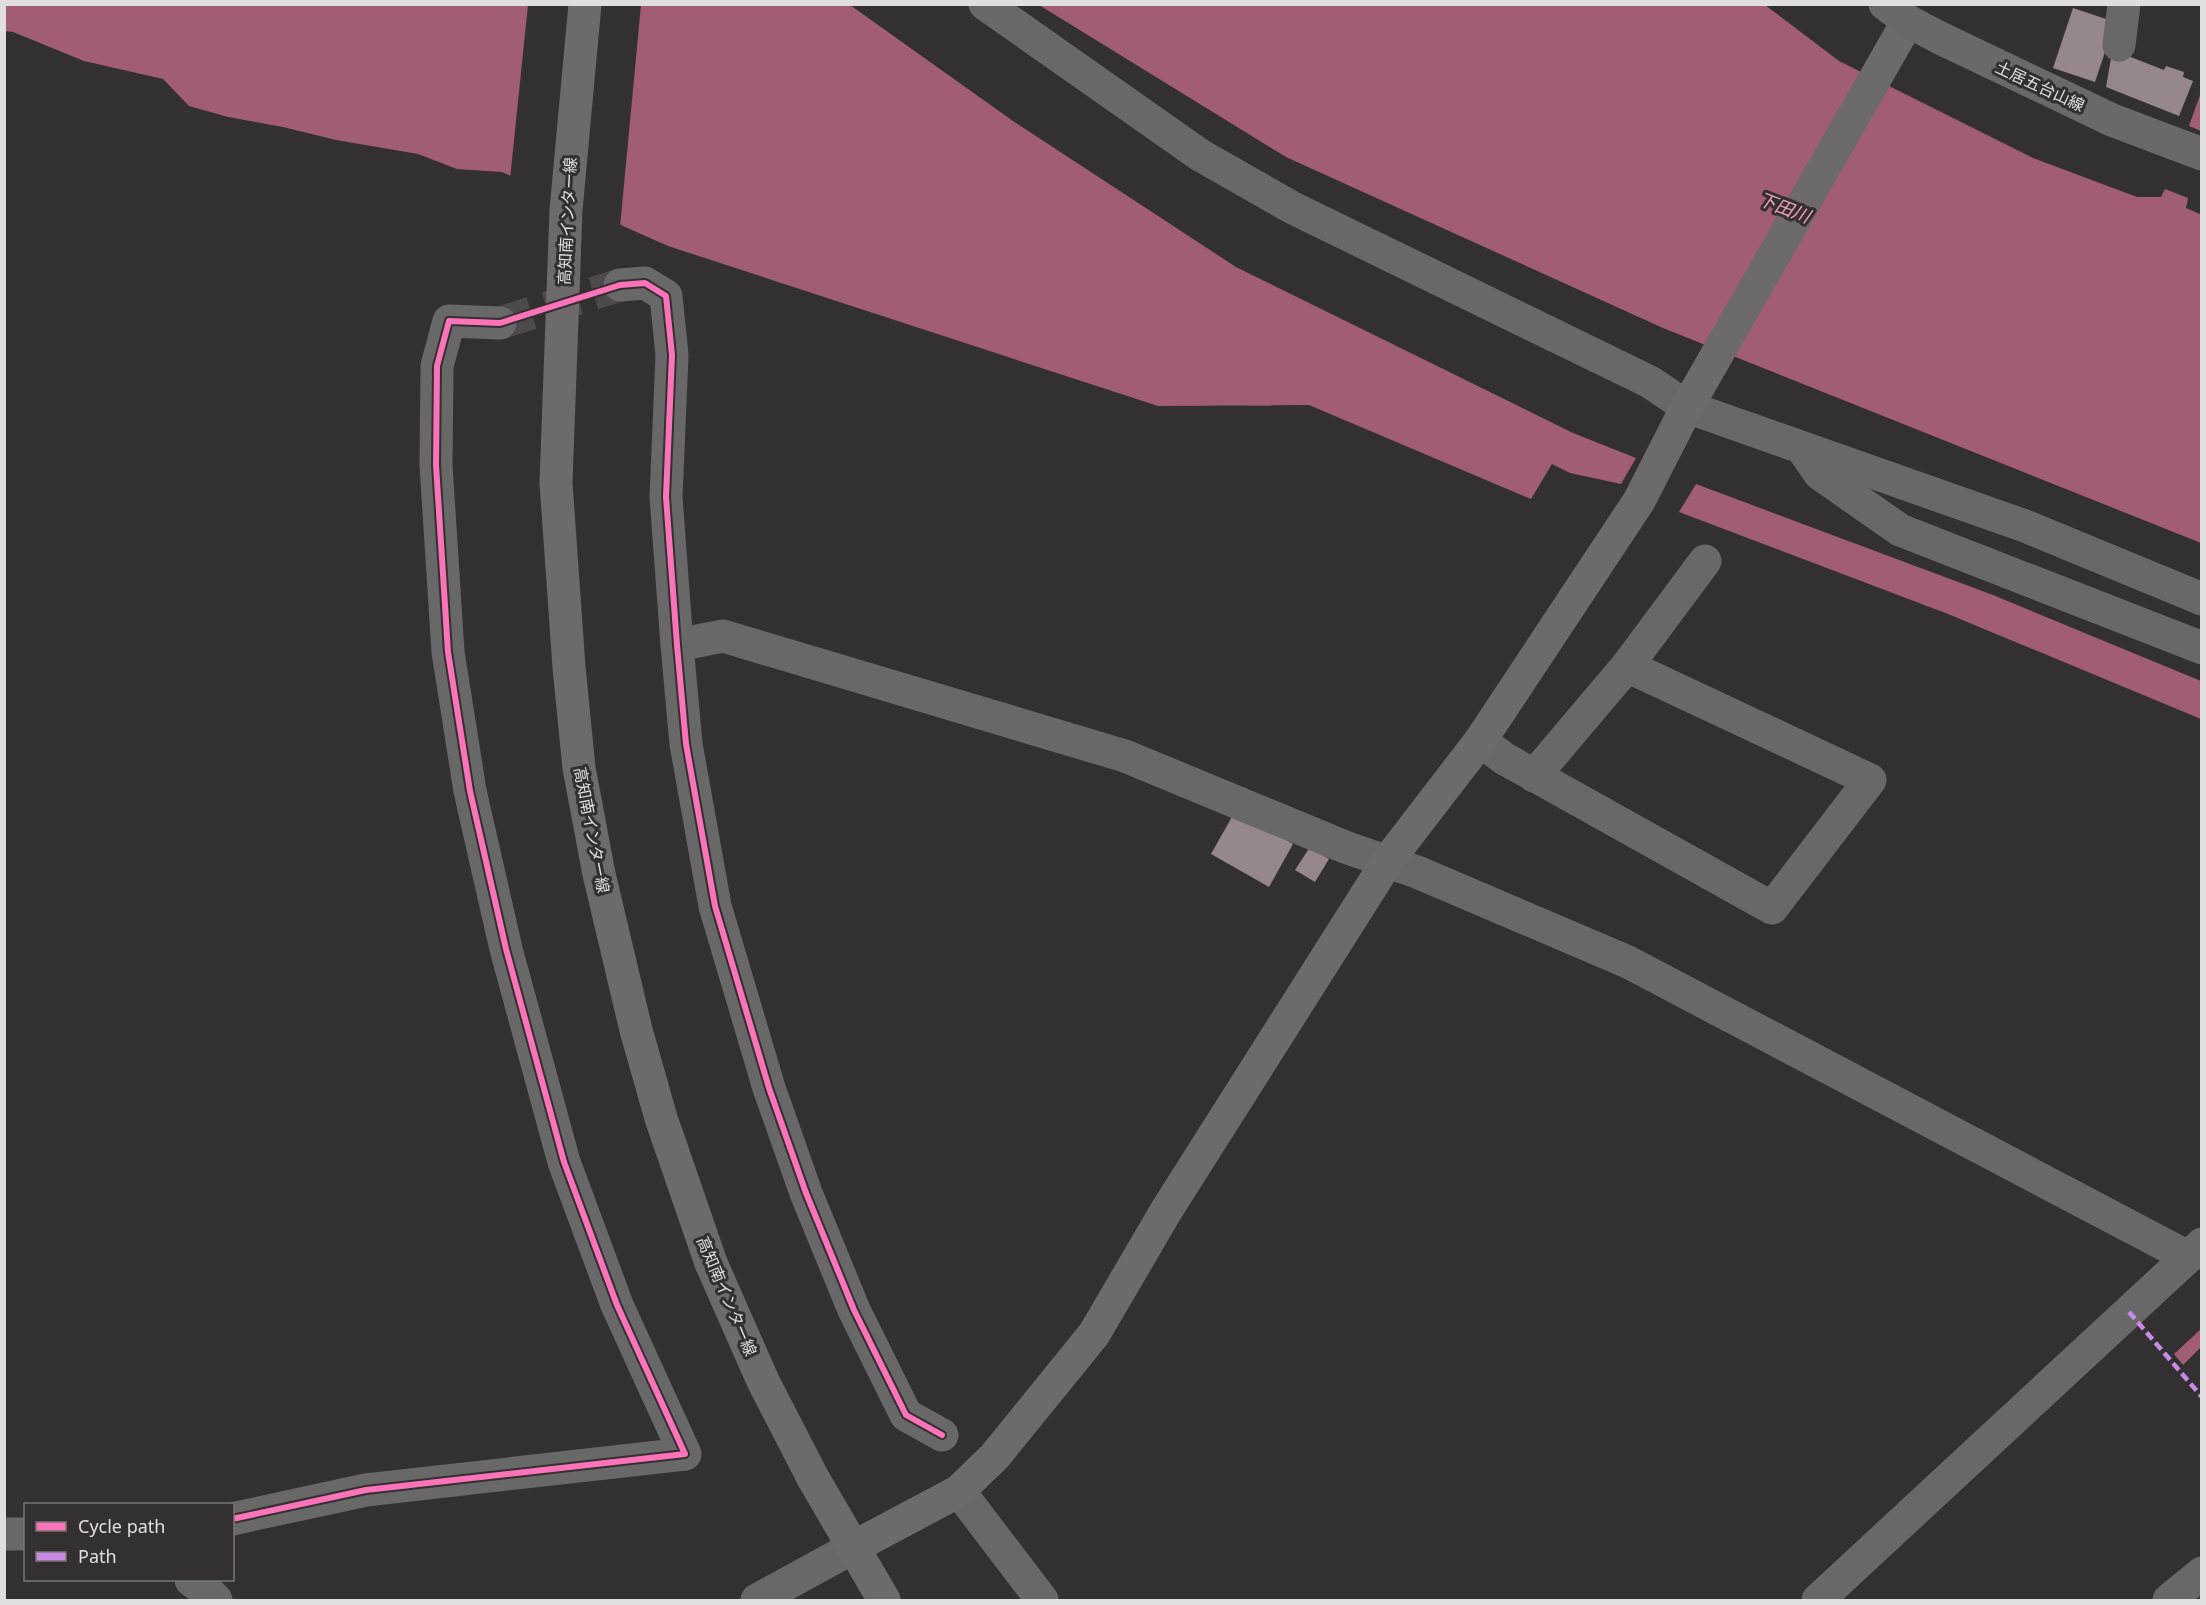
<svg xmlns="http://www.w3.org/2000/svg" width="2206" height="1605" viewBox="0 0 2206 1605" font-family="'Noto Sans','Noto Sans JP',sans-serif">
<rect width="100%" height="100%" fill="#333031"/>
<g fill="#a15d74">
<path d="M5,4L850,5L1013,121L1236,267L1573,433L1636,458L1621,484L1570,473L1552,464L1531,499L1309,405L1158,406L668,246L502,172L457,169L418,154L336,140L283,127L228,117L189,106L163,79L84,61L13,32L5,31Z"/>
<path d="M1039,5H1765L1839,61L2033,158L2137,197H2161L2165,189L2188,198L2186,208L2202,215L2201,543L1663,328L1286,157Z"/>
<path d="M2201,92L2202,131H2201L2189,126Z"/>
<path d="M1696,484L1993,595L2201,681V719L1948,614L1679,512Z"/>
<path d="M2201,1329V1347L2183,1365L2174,1354Z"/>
</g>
<path fill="#333031" d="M528,5H641L620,227L510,179Z"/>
<g fill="#95878c">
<path d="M2073,8L2115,22L2095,82L2053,68Z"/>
<path d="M2113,47L2123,54L2164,70L2166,66L2184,72L2183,77L2193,81L2179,116L2106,87Z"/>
<path d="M1233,815L1248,819L1293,844L1269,887L1211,854Z"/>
<path d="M1310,847L1329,859L1315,882L1295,870Z"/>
</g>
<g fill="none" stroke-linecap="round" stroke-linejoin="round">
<path stroke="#4d4a4b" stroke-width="33" stroke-dasharray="33 16" stroke-linecap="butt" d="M500,323L620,285"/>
<g stroke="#696868" stroke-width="33">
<path d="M985,4L1200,155L1293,208L1650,382L1687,407L2025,526L2202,599"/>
<path d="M2119,45L2124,4"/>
<path d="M620,285L645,283L666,296L672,355L666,497L677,645L686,744L715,906L769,1088L806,1193L854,1310L906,1415L942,1435"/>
<path d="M1802,448L1820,474L1900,530L2202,648"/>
<path d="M677,645L723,636L1125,756L1345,847L1417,872L1628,962L2188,1257"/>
<path d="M1480,741L1505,759L1772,908L1870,780L1627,666"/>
<path d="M1534,776L1627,666L1705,561"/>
<path d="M959,1491L1042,1600"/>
<path d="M232,1519L366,1490L685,1454L617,1305L564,1162L506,949L470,791L448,652L436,465L437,366L449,321L500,323"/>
<path d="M4,1534H26"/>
<path d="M191,1580L211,1595L216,1600"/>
<path d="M757,1600L852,1548"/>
<path d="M1818,1600L2202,1244"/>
<path d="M2169,1600L2202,1573"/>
</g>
<g stroke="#6c6a6b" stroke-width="33">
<path d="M585,4L566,210L556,483L569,667L579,768L599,874L636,1030L661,1118L711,1263L763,1381L813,1478L884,1600"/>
<path d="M852,1548L959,1491L995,1456L1094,1334L1166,1211L1387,862L1480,741L1639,501L1687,407L1908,21"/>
</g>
<path stroke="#6a6868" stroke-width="33" d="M1885,4L1908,21L1938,37L2112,120L2202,154"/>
<path stroke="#ca8be6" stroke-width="4.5" stroke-dasharray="9 4.5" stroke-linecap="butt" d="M2129,1312L2202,1397"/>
<g stroke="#342f30" stroke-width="10">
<path id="cycleway" d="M232,1519L366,1490L685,1454L617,1305L564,1162L506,949L470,791L448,652L436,465L437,366L449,321L500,323L620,285L645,283L666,296L672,355L666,497L677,645L686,744L715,906L769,1088L806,1193L854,1310L906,1415L942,1435"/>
</g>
<use href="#cycleway" stroke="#fb73b8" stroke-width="6"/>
</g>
<g text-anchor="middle" stroke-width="6" stroke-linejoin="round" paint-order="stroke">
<g font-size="16" fill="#e1dedf" stroke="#342f30">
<text transform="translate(2040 86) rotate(25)" y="6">土居五台山線</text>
<text transform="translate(567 221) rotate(-87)" y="6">高知南インター線</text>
<text transform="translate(592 830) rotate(79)" y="6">高知南インター線</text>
<text transform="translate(727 1296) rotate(67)" y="6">高知南インター線</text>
</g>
<g font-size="18" font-style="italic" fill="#f7a3bf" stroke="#342f30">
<text transform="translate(1784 208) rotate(21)" y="6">下田川</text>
</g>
</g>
<rect width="2206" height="1605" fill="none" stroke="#e1dedf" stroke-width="12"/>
<rect x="24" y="1503" width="210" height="78" fill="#342f30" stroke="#797576" stroke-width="1.5"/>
<rect x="36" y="1522" width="30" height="9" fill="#fb73b8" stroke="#797576" stroke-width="1.5"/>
<text x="78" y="1533" font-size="18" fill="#e1dedf">Cycle path</text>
<rect x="36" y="1552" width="30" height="9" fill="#ca8be6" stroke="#797576" stroke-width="1.5"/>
<text x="78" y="1563" font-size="18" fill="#e1dedf">Path</text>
</svg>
